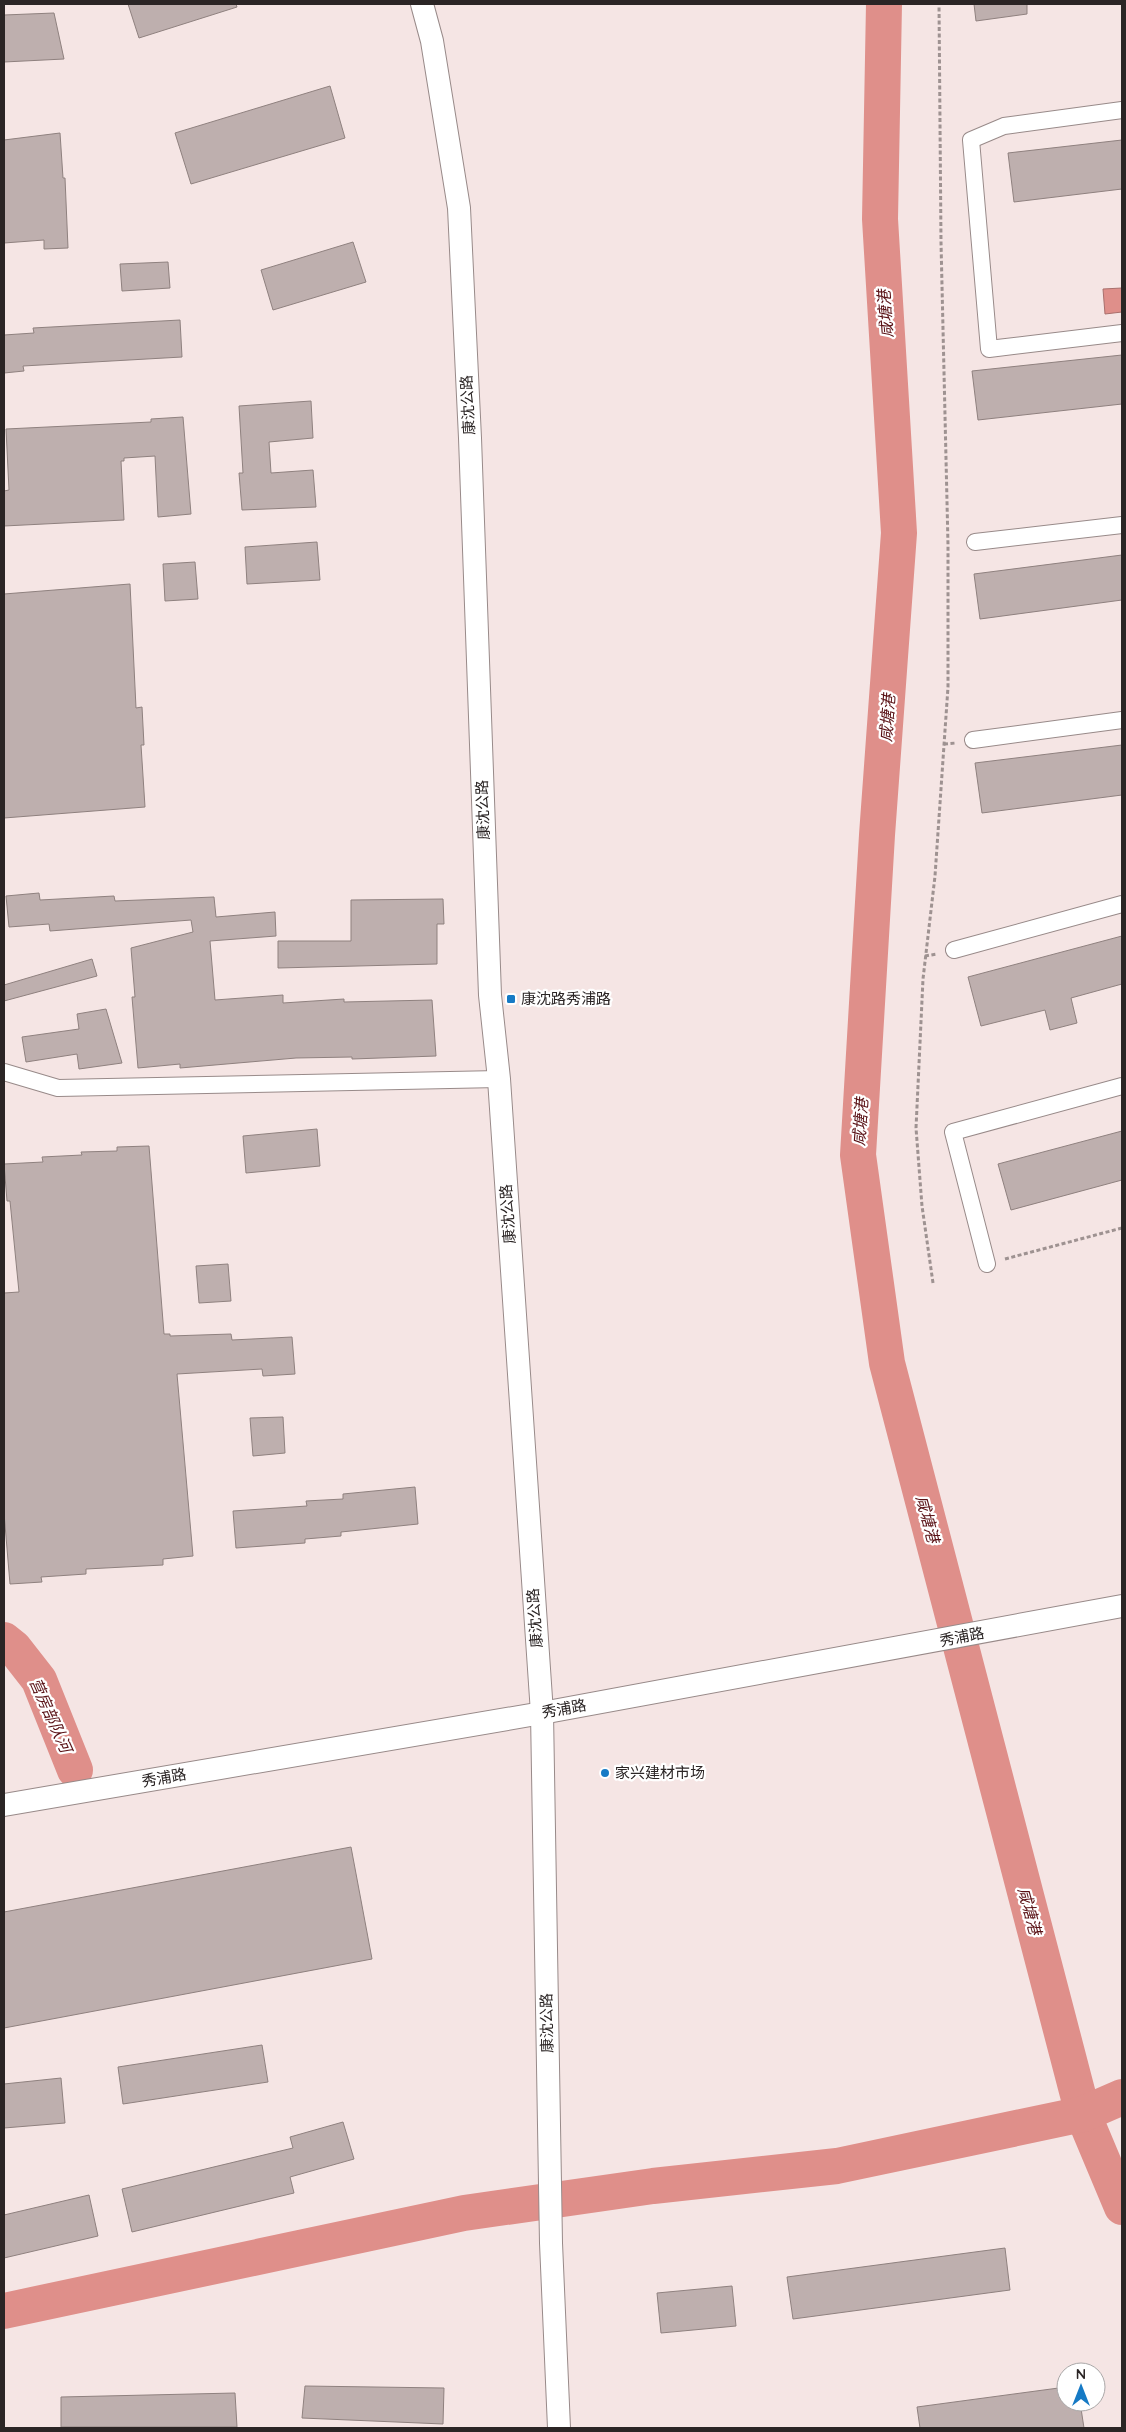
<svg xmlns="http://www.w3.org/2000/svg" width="1126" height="2432" viewBox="0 0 1126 2432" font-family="Quicksand,'Noto Sans SC',sans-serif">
<rect width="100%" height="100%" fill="#f5e5e4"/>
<path fill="#df8f8a" stroke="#a96f6c" d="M1122,288V312L1105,314L1103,289Z"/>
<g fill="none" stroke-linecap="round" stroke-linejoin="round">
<g stroke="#df8f8a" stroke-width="36">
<path d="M884,4L880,219L899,533L877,835L858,1155L887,1363L1083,2114L1122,2207"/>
<path d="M4,1640L14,1648L39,1680L75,1770"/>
<path d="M4,2311L464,2213L653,2186L837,2166L1083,2114L1122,2097"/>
</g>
</g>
<g fill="#beafae" stroke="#8f817f">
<path d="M128,4H236L237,7L139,38Z"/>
<path d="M974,4H1027V14L976,21Z"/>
<path d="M54,13L64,59L4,62V15Z"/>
<path d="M330,86L345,138L191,184L175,133Z"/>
<path d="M60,133L63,178H65L68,248L44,249V240L4,243V140Z"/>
<path d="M1122,140V189L1014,202L1008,153Z"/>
<path d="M353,242L366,282L273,310L261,270Z"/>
<path d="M168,262L170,288L122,291L120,264Z"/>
<path d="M180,320L182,357L23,366L24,371L4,373V335L34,333L33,328Z"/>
<path d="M1122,355V404L978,420L972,371Z"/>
<path d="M311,401L313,438L269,442L271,473L313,470L316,507L242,510L239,473H243L239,406Z"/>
<path d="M183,417L191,514L158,517L155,456L124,458V461H121L124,520L4,526V491L9,490L6,429L151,422V419Z"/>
<path d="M317,542L320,580L247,584L245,547Z"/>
<path d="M1122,555V600L980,619L974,574Z"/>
<path d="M195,562L198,599L165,601L163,564Z"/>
<path d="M130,584L136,708L142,707L144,745H141L145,807L4,818V594Z"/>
<path d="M1122,745V795L982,813L975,763Z"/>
<path d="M39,893L40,900L114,896L115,901L214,897L216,917L275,912L276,936L210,941L215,1000L283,995V1003L344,999V1002L432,1000L436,1056L352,1059V1057L296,1058L180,1068V1064L138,1068L132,997H135L131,948L193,932L191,920L50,931L49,924L9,927L6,896Z"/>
<path d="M443,899L444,924H437V964L278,968V941H351V900Z"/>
<path d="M1122,936V984L1071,998L1077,1023L1050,1030L1045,1010L981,1026L968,977Z"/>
<path d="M92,959L97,976L4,1001V985Z"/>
<path d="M106,1009L122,1063L79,1069L77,1054L26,1062L22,1037L79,1029L77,1014Z"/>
<path d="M317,1129L320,1166L246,1173L243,1136Z"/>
<path d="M1122,1131V1180L1011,1210L998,1164Z"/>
<path d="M149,1146L164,1334H170V1336L231,1334L232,1340L292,1337L295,1374L263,1376L262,1369L177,1374L193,1556L163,1559V1565L86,1569V1574L41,1577L42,1582L10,1584L4,1513V1293L19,1292L10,1201H7L4,1164L43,1162L42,1157L82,1155L81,1152L117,1151V1147Z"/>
<path d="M228,1264L231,1301L199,1303L196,1266Z"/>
<path d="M283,1417L285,1453L253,1456L250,1418Z"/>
<path d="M415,1487L418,1524L341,1532V1536L305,1539V1543L236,1548L233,1511L307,1506L306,1501L343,1499V1494Z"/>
<path d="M351,1847L372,1959L4,2028V1912Z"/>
<path d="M262,2045L268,2082L123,2104L118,2067Z"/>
<path d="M61,2078L65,2123L4,2128V2084Z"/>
<path d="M343,2122L354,2159L290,2177L294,2193L132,2232L122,2189L293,2148L290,2137Z"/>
<path d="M89,2195L98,2236L4,2258V2215Z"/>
<path d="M1005,2248L1010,2290L793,2319L787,2277Z"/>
<path d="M732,2286L736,2326L661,2333L657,2293Z"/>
<path d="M305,2386L444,2388L443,2424L302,2418Z"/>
<path d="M1066,2387V2402H1080L1084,2428H920L917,2407Z"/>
<path d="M235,2393L237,2427H61V2397Z"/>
</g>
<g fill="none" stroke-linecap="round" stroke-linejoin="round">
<g stroke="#988a89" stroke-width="18">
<g id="street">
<path d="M1122,110L1004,126L971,140L989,349L1122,333"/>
<path d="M975,542L1122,525"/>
<path d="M973,740L1122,720"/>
<path d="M954,950L1122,904"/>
<path d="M4,1072L58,1088L499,1079"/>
<path d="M987,1264L953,1132L1122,1086"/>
</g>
</g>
<g stroke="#988a89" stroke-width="24">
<g id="secondary">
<path d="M422,4L432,41L459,208L470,438L490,995L499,1079L542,1713L551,2243L559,2428"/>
<path d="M4,1805L542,1713L1122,1606"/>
</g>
</g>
<g stroke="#9e9291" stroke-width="3" stroke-dasharray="4 2.5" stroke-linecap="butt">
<path d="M944,744L956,743"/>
<path d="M925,956L937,954"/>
<path d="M1005,1259L1122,1228"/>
<path d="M933,1283L922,1206L916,1128L923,979L935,876L948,687V545L941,242L939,4"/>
</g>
<use href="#street" stroke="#fff" stroke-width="16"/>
<use href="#secondary" stroke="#fff" stroke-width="22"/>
</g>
<g fill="#167ac5" stroke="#fff" stroke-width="2">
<rect x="506" y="994" width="10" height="10" rx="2.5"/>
<circle cx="605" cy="1773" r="5"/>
</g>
<g text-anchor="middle" stroke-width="4.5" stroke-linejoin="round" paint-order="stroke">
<g font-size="15" fill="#2b2525" stroke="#fff">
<text transform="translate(468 405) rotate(-93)" y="5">康沈公路</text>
<text transform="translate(483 810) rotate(-92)" y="5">康沈公路</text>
<text transform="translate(508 1214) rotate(-94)" y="5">康沈公路</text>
<text transform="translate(535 1618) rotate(-94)" y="5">康沈公路</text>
<text transform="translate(962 1637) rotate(-11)" y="5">秀浦路</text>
<text transform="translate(564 1709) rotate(-10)" y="5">秀浦路</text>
<text transform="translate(164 1778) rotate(-10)" y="5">秀浦路</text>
<text transform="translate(547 2023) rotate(-91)" y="5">康沈公路</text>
</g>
<g font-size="15" fill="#2b2525" stroke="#fff" text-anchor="start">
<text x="521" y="1004">康沈路秀浦路</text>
<text x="615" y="1778">家兴建材市场</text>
</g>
<g font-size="16" font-style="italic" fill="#591115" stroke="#fff">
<text transform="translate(885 314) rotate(-94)" y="6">咸塘港</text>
<text transform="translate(887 718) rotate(-86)" y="6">咸塘港</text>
<text transform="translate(860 1122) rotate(-86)" y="6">咸塘港</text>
<text transform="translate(928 1519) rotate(75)" y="6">咸塘港</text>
<text transform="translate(51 1715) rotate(66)" y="6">营房部队河</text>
<text transform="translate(1030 1911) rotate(75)" y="6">咸塘港</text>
</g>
</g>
<rect width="1126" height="2432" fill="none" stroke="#2b2525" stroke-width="10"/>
<g transform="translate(1081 2387)"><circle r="24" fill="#ffffff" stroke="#aaa8a8"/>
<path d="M0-4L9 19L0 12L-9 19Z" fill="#167ac5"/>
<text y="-8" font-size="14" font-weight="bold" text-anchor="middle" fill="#2b2525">N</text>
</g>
</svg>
